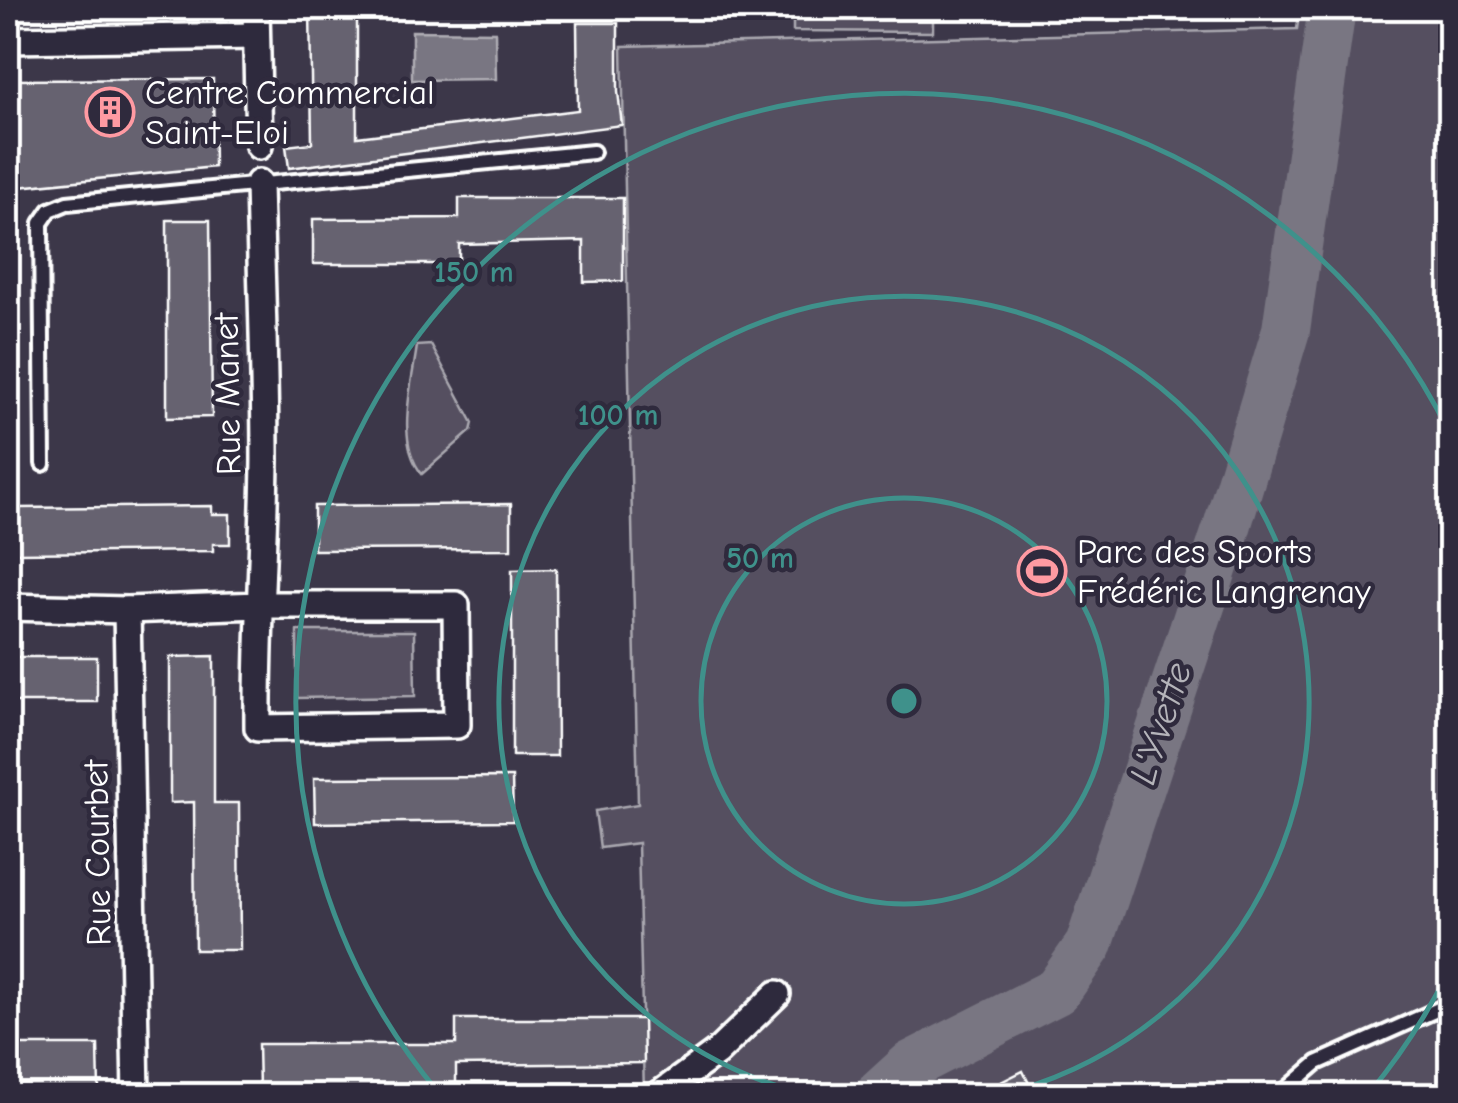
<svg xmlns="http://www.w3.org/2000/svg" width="1458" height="1103" viewBox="0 0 1458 1103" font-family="'Comic Neue',sans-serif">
<rect width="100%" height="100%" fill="#3c3749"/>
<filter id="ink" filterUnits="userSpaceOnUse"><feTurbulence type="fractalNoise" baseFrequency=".01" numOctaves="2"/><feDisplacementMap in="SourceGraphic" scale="20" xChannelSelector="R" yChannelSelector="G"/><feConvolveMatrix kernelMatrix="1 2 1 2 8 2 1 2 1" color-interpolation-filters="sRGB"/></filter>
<g filter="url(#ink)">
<g fill="#555060" stroke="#aaa8b0" stroke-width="2.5">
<path d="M793,8H933V32L793,31Z"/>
<path d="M1300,8H1450V1095H644L638,843L600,848L595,811L638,804L622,46L1297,29Z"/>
<path d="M431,345L473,423L471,431L422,474C395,442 412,384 417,346Z"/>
<path d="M297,631H414L415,696L297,698Z"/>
</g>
<path fill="#797682" stroke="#afadb4" stroke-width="2.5" d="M412,31L495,32L496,79L412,80Z"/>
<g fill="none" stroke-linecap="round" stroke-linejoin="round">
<path stroke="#797682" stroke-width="48" d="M877,1096L911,1065L1057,991L1089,945L1226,530L1286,330L1332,8"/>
</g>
<g fill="#666270" stroke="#fff" stroke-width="2.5">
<path d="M310,8H357V137L578,110L577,23H618V92L622,125L289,168L286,146L312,143Z"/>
<path d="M213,79L214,167L8,188V80Z"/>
<path d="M459,198H623V281L584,282V241L459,244V264H313V219L459,218Z"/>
<path d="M167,220H210L212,417L167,418Z"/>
<path d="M511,504V549L314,550V506Z"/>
<path d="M212,506V514H230V544H213V551L16,553L17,508Z"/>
<path d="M556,569L557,756H512V570Z"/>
<path d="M214,656V803H239L240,950H195L194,802L170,803V657Z"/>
<rect x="8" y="657" width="89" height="45"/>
<path d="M512,777L513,821L315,823L314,778Z"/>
<path d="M456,1019H643L644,1063L456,1065V1088L259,1089L258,1044H456Z"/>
<path d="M8,1045H98L99,1090L8,1091Z"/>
<path d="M1023,1071L1035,1096H973Z"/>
</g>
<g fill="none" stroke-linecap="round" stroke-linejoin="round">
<g stroke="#fff" stroke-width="20">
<g id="service">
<path d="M43,464L41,223L50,210L67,203L593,152"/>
<path d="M1279,1096L1317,1063L1450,1004"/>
</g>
</g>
<g stroke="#fff" stroke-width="32">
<g id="minor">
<path d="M256,8L259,146"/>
<path d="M8,40L256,36"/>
<path d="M8,607L127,610L259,605H456L457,725L258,728C257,639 264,549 265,460C265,368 261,275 259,183"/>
<path d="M127,610L136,1096"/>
<path d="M657,1096L716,1053L777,994"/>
</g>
</g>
<use href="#service" stroke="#2f2a3d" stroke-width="12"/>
<use href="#minor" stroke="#2f2a3d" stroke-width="25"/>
</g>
</g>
<g fill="none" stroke="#3f918b" stroke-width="5">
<circle cx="904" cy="701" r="203"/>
<path d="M809 1095A405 405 0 1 1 999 1095"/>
<path d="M1450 968A608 608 0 0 1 1370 1092M438 1092A608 608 0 1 1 1450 434"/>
</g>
<defs>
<g id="building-ring" transform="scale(2.5)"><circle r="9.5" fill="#2f2a3d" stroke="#ff9aa2" stroke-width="1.5"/><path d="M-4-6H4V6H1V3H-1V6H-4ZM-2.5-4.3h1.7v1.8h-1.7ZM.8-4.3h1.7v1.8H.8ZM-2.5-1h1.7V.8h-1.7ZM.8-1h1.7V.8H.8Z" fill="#ff9aa2"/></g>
<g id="stadium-ring" transform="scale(2.5)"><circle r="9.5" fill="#2f2a3d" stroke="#ff9aa2" stroke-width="1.5"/><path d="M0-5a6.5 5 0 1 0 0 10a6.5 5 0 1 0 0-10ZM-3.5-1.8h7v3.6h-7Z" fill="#ff9aa2"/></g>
</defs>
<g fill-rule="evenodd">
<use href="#building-ring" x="110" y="112"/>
<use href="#stadium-ring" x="1042" y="571"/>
</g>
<g text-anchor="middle" stroke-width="9" stroke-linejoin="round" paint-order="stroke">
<g font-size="35" fill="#fff" stroke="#2f2a3d" text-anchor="start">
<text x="145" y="104">Centre Commercial<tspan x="145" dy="40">Saint-Eloi</tspan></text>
<text x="1077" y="563">Parc des Sports<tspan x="1077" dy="40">Frédéric Langrenay</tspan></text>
</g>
<g font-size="35" fill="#fff" stroke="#2f2a3d">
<text transform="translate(227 394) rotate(-91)" y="12">Rue Manet</text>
<text transform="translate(97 853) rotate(-91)" y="12">Rue Courbet</text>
</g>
<g font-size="38" font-style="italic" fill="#b5b4ba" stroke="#2f2a3d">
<text transform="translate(1160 723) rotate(-72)" y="13">L'Yvette</text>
</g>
</g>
<circle cx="904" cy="701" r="15" fill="#3f918b" stroke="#2f2a3d" stroke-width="5"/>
<g font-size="30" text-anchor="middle" font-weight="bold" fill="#3f918b" stroke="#2f2a3d" stroke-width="9" stroke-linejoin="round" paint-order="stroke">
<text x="474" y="282">150 m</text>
<text x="618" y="425">100 m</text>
<text x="760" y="568">50 m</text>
</g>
<rect width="1458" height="1103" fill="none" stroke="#2f2a3d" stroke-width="40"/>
<rect x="20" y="20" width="1418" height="1063" fill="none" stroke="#fff" stroke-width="4" filter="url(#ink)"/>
</svg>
